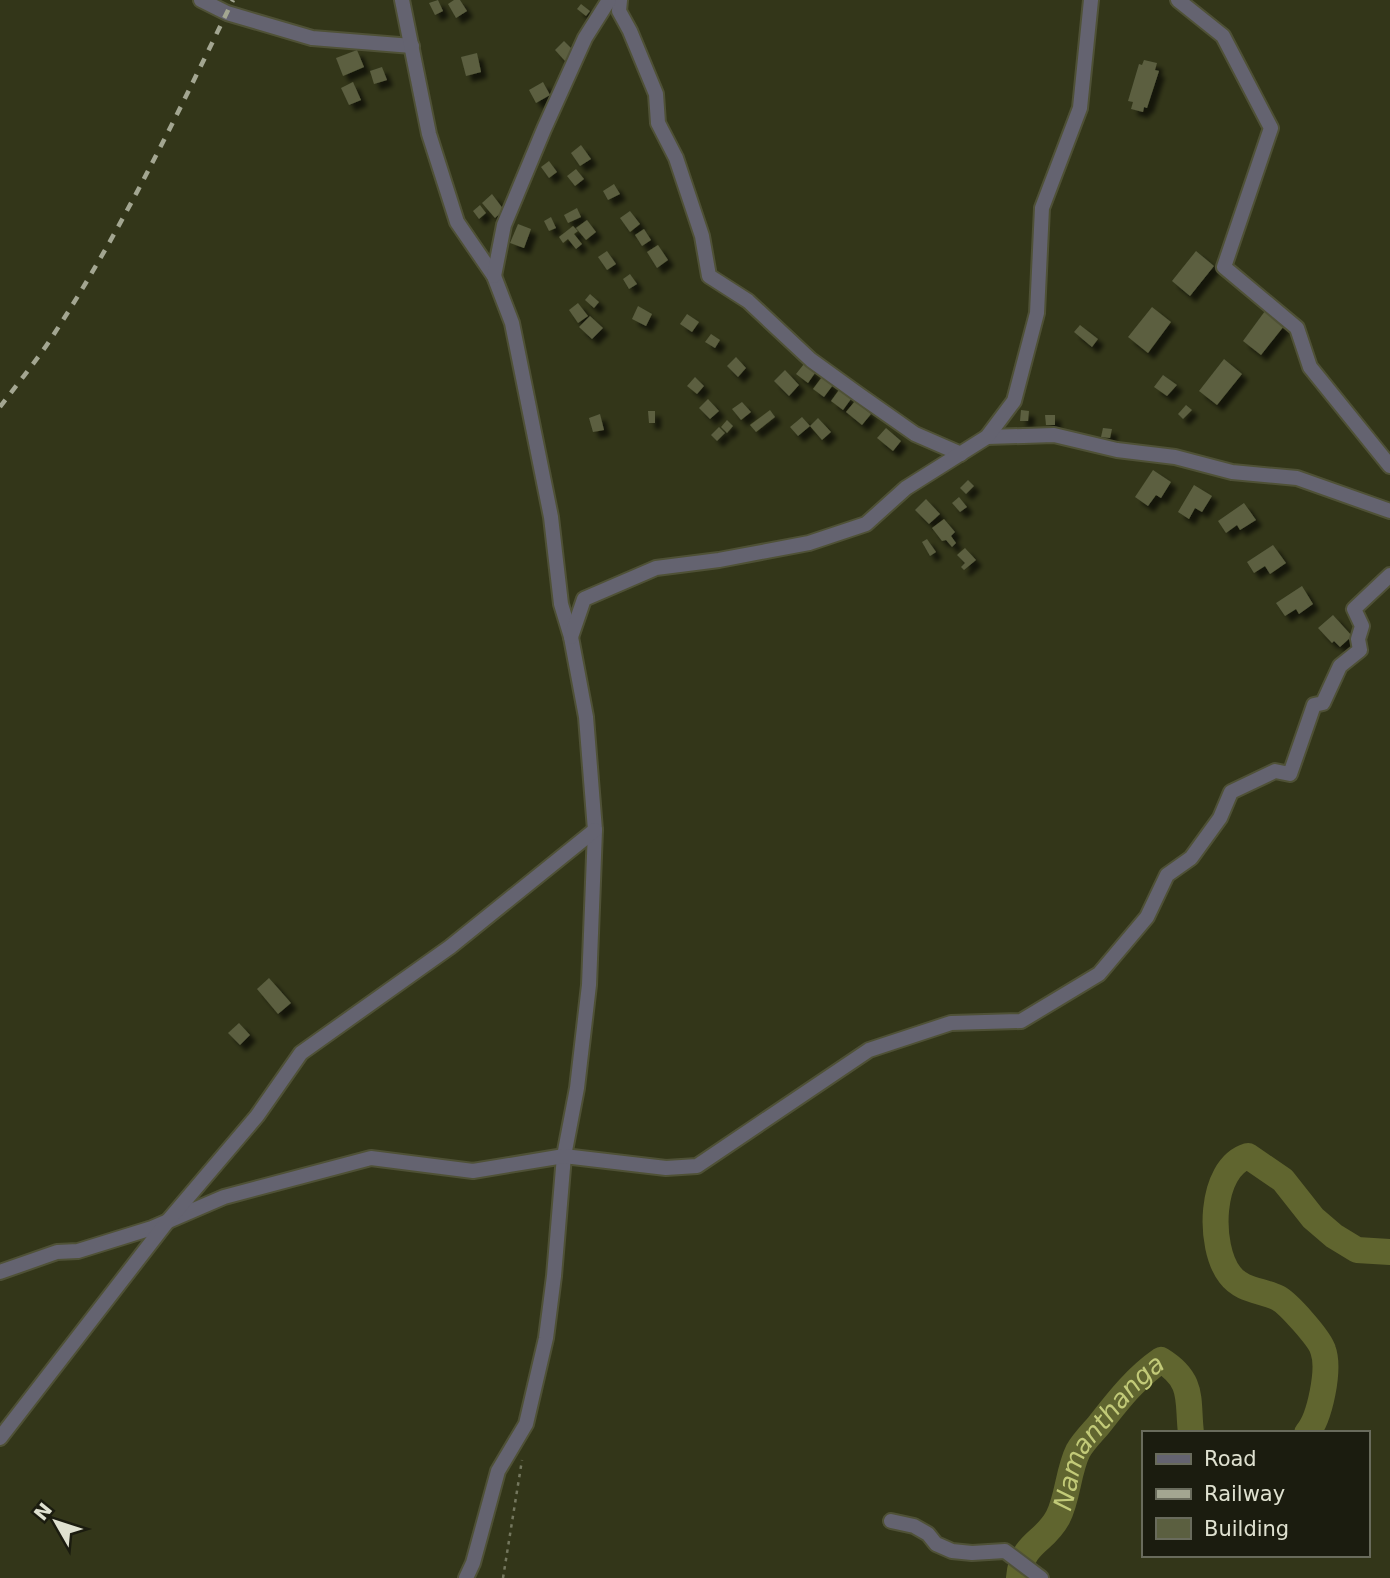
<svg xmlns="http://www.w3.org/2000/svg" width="1390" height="1578" viewBox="0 0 1390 1578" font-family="'DejaVu Sans',sans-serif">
<defs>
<filter id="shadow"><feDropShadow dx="6" dy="6" stdDeviation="2" flood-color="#0009"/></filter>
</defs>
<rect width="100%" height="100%" fill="#333619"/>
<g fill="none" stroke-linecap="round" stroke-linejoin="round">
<g stroke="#60652f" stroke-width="26">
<path d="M1307,1433C1320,1418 1330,1369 1323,1350C1320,1339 1288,1303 1278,1298C1262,1290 1242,1291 1230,1275C1208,1247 1209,1168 1248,1156L1283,1180L1313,1218L1334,1236L1357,1250L1390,1252"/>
<path id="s1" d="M1019,1578C1022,1541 1044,1544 1058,1517C1068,1498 1068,1471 1078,1451C1083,1442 1091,1434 1098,1426C1117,1402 1135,1378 1161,1360C1195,1381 1187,1400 1191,1433"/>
</g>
</g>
<g fill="#5b5f40" filter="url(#shadow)">
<path d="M438,0L443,11L435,15L429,3Z"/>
<path d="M454,0H460L467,11L456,18L448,4Z"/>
<path d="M581,4L590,11L586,16L577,9Z"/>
<path d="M564,41L575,52L565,61L555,50Z"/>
<path d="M357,50L364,67L343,76L336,58Z"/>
<path d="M477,53L481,72L466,76L461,57Z"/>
<path d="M1144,60L1157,63L1155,70L1159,71L1147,108L1144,107L1143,112L1131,109L1133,102L1128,101L1139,64L1142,65Z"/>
<path d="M382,67L387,80L374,84L370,71Z"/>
<path d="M353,82L361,100L349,105L341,88Z"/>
<path d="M543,82L550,95L536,103L529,90Z"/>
<path d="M581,145L591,159L580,166L571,153Z"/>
<path d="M549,161L557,172L549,178L541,167Z"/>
<path d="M576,169L584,179L575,186L567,176Z"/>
<path d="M614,184L620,194L608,200L603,191Z"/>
<path d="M492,194L504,210L495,218L482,203Z"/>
<path d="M480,205L486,213L479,219L473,211Z"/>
<path d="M577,208L581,217L568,223L564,215Z"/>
<path d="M630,211L640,224L630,232L620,218Z"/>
<path d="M551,217L556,228L549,231L544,221Z"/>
<path d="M587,220L596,232L586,240L576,228Z"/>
<path d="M518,224L531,229L524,248L510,243Z"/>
<path d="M573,226L578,231L574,234L582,244L576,249L568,239L563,243L559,237Z"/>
<path d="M644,229L651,240L642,246L635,235Z"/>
<path d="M658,245L668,260L657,268L647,252Z"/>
<path d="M607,251L616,264L607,270L598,257Z"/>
<path d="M1196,251L1214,266L1190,296L1172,281Z"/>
<path d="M630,274L637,284L629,289L623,279Z"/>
<path d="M590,294L599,302L594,308L585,300Z"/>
<path d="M578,303L588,316L578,323L569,310Z"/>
<path d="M638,306L652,314L646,326L632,319Z"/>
<path d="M1152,307L1171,322L1148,353L1128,337Z"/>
<path d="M1265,311L1284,326L1261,355L1243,341Z"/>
<path d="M687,314L699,322L692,332L680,324Z"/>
<path d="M590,316L603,328L592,339L579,327Z"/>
<path d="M1080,325L1098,339L1092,347L1074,332Z"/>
<path d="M711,334L720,340L715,348L705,342Z"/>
<path d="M736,357L746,368L738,377L727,366Z"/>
<path d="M1224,359L1242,374L1217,405L1199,391Z"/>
<path d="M804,364L815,373L808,383L796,374Z"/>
<path d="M785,370L799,385L789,396L774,381Z"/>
<path d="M1163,375L1177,385L1167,396L1154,387Z"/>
<path d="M695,377L704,386L697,394L687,386Z"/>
<path d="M822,377L833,385L824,397L813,389Z"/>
<path d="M839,390L851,399L843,410L831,401Z"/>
<path d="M708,399L719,411L710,419L699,408Z"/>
<path d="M855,401L871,414L862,425L846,412Z"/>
<path d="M742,402L751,412L741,420L732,409Z"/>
<path d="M1186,405L1192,410L1183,419L1178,414Z"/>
<path d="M770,410L775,417L756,432L750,425Z"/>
<path d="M1021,410L1029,411L1028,421H1020Z"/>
<path d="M648,411H655V423H649Z"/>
<path d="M600,414L604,430L593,432L589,418Z"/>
<path d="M1045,415H1055V425H1046Z"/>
<path d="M802,417L810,426L818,418L831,432L822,440L810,426L798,436L790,427Z"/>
<path d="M727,420L733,426L727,433L721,427Z"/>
<path d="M719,427L725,433L717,441L711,435Z"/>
<path d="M886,428L901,441L893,451L877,438Z"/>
<path d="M1103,428L1112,429L1110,438L1101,437Z"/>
<path d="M1153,470L1171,482L1161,498L1156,495L1148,506L1135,497Z"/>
<path d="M968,480L974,486L966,494L960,488Z"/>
<path d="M1194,485L1212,496L1202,512L1195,508L1189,519L1178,512Z"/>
<path d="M959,497L967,507L960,512L952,503Z"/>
<path d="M926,499L940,514L929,524L915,510Z"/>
<path d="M1244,503L1256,520L1240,530L1237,525L1226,533L1218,521Z"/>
<path d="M944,519L955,532L951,536L956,543L952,547L946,540L942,541L932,528Z"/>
<path d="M927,539L936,552L930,556L922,542Z"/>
<path d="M1273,545L1286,563L1270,574L1265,566L1254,573L1247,562Z"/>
<path d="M965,548L976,560L964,570L961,567L965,563L957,555Z"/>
<path d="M1302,586L1313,604L1299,614L1296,609L1285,616L1276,603Z"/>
<path d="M1333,615L1352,636L1340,647L1334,641L1332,643L1318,628Z"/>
<path d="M269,978L291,1003L278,1014L257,989Z"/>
<path d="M239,1023L250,1035L240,1045L228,1033Z"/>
</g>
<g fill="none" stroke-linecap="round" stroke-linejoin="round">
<g stroke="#4f5136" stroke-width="18">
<g id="minor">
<path d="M201,0L227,13L312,38L412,46"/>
<path d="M402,0L429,134L457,222L494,276L512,323L551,517L561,604L571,637L586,717L595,830L589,985L577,1088L564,1156L554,1276L546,1338L526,1424L498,1471L473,1563L466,1578"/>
<path d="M620,0L619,11L630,31L656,94L658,123L676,158L702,236L709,276L748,301L811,360L858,394L915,434L961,454"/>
<path d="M1178,0L1223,36L1271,128L1224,267L1297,328L1310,367L1390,466"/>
<path d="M494,276L504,225L544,129L585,38L609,0"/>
<path d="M987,437L1054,435L1117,450L1175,457L1232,472L1297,478L1390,511"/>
<path d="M571,637L584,599L656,568L719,560L809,543L866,524L906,488L987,437L1014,401L1037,313L1042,208L1080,108L1091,0"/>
<path d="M0,1272L57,1252L78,1251L152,1228L224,1197L371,1158L473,1171L564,1156L666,1168L697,1166L869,1050L951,1023L1021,1021L1099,974L1147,917L1167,875L1191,858L1220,818L1231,792L1275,771L1290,774L1314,705L1323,703L1340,666L1360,650L1358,639L1362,626L1354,609L1390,575"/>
<path d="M0,1438L167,1222L257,1116L301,1053L450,947L595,830"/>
<path d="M891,1521L914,1526L928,1534L936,1544L952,1551L972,1553L1005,1551L1041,1578"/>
</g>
</g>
<path stroke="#74775e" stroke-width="2.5" stroke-dasharray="3.5 5" stroke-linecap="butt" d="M503,1578L522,1460"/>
<use href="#minor" stroke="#646370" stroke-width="14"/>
<path stroke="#a3a691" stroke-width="4.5" stroke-dasharray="9 9" stroke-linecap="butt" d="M0,407C18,383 38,359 54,334C123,228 178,113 233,0"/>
</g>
<g text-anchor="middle" stroke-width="5" stroke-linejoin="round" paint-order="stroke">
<g font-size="26" font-style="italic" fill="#c2ca78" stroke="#1b1c0f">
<text dy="9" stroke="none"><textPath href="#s1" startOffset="175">Namanthanga</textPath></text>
</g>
</g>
<rect x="1142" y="1431" width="228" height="126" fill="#1b1c0f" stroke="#696b5c" stroke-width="2"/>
<rect x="1156" y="1454" width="35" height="10" fill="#646370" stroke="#696b5c" stroke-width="2"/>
<text x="1204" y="1466" font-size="21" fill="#dfe1d0">Road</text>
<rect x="1156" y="1489" width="35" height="10" fill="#a3a691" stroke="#696b5c" stroke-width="2"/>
<text x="1204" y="1501" font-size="21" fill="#dfe1d0">Railway</text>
<rect x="1156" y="1518" width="35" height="21" fill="#5b5f40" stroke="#696b5c" stroke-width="2"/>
<text x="1204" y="1536" font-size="21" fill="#dfe1d0">Building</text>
<g transform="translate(56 1522) rotate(309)" stroke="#1b1c0f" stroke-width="5" paint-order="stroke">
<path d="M0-5L12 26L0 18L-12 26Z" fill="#dfe1d0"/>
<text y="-10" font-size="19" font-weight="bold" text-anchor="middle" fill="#dfe1d0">N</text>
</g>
</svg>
